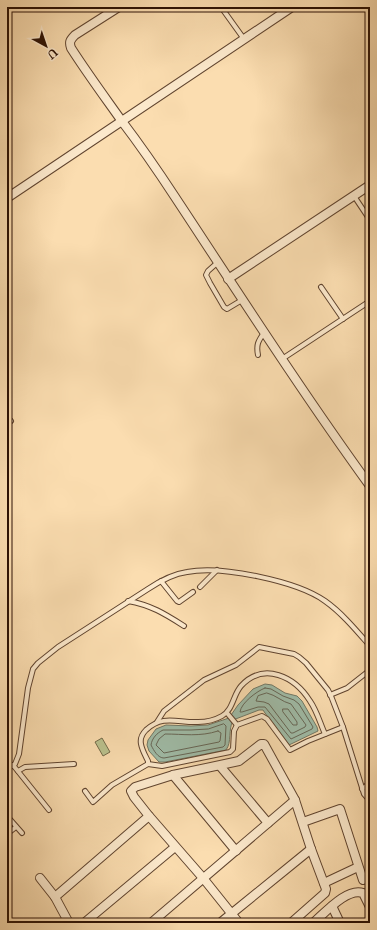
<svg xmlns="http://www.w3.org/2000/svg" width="377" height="930" viewBox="0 0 377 930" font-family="'IM FELL Double Pica',serif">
<rect width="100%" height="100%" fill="#fbddb0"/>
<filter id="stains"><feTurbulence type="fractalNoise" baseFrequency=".005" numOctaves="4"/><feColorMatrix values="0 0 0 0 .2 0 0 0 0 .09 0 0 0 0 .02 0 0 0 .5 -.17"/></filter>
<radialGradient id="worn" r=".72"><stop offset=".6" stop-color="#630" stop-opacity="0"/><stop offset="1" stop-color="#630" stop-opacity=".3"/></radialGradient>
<path fill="#bac28e" stroke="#736a49" d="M102,738L110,752L103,756L95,742Z"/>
<path fill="#9fbca8" stroke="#717866" d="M265,684L272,685L285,693L297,696L302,701L317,727L318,731L289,745L265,713L263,710H259L233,720C228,730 232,742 226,750L165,762H159L149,751L147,745L148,740L156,729L166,725L191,726L208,725L229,718L238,705L253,689Z"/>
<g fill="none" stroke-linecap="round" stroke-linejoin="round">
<g stroke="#666656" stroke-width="1">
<path d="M265,688L271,689L283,696L294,700L299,704L313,727L312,729L291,739L265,707H258L242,712H240C241,703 257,691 265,688Z"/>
<path d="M267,693C276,695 282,702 291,704L306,725L305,727L293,733H291L269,704L264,702L256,701L258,696Z"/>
<path d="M283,709H288L297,722V725H293L283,712Z"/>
<path d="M224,724L226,726L225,745L223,747L164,758C158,758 154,751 151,745C152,738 157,733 163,730H191L208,729Z"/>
<path d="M218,731L221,733L220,741L219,742L164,753L156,745L159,739L165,734C183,734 200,737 218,731Z"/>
</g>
<g stroke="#60442f" stroke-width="6">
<g id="service">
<path d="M221,7L244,39"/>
<path d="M354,196L370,220"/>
<path d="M217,263L208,271L206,275L210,283L224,307L227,309L242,300"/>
<path d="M321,287L343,319"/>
<path d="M258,355C256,345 258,341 264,333"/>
<path d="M282,359L370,301"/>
<path d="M7,424L11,421"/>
<path d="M161,581L177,601L179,602L193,592"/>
<path d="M200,587L217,570"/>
<path d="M128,601C151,605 165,614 184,626"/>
<path d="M330,695L347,688L370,670"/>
<path d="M227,713L237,725"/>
<path d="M157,722L164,711L204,680L236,665L259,647L294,654L299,657L306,663L328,690L331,696L343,727L364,794L370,801"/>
<path d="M148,764L162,766L230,752L233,749L234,731L237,725L262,716L267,719L290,750L308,741L343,727"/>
<path d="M13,765L49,810"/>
<path d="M7,769L15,764L19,754L28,688L33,669L38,663L58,647L148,589C160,581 172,574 187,572C220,565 297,581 325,601C342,613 356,630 370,646"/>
<path d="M18,771L25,767L74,764"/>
<path d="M362,789L370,783"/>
<path d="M85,791L93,802L112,785L148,764V761C145,755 142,750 141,744C140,739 142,734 146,730C163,714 178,723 198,722C206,722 215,720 222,716C233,710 233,695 241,686C264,661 295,677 310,701C317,711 320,723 325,734"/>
<path d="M7,816L22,833"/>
<path d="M7,834L16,827"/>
</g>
</g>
<g stroke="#60442f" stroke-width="10">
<g id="minor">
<path d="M119,7L75,35C70,40 69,42 71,48C87,73 104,96 121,120C140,145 158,171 175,197C239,294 302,392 370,486"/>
<path d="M7,198L292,7"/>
<path d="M228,279L370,185"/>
<path d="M220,766L268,823"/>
<path d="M173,775L236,851"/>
<path d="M303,822L340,809L363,880"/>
<path d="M40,878L55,897L69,923"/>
<path d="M324,883L358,867"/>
<path d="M55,897L149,816"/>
<path d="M332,906L340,923"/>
<path d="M84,923L175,847"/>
<path d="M151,923L295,800"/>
<path d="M220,923L311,849"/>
<path d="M239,923L203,878L149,816L134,797L131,791L135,787L173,775L239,761L261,744H264L295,800L311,849L326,889L325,893L291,923"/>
<path d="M313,923C324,914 347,887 363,893L370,907"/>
</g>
</g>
<use href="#service" stroke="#fce9cc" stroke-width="4"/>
<use href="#minor" stroke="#fce9cc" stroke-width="8"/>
</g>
<rect width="377" height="930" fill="none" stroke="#fbddb0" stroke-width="24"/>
<rect x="8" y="8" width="361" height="914" fill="none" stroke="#2c1104" stroke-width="2"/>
<rect x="12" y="12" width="353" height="906" fill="none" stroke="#2c1104"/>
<g transform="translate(46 46) rotate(140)" stroke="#fce9cc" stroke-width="3" paint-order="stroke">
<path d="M0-3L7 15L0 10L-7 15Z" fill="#2c1104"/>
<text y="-6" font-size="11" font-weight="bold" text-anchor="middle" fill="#2c1104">U</text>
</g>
<rect width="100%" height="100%" filter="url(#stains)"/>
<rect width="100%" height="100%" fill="url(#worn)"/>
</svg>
